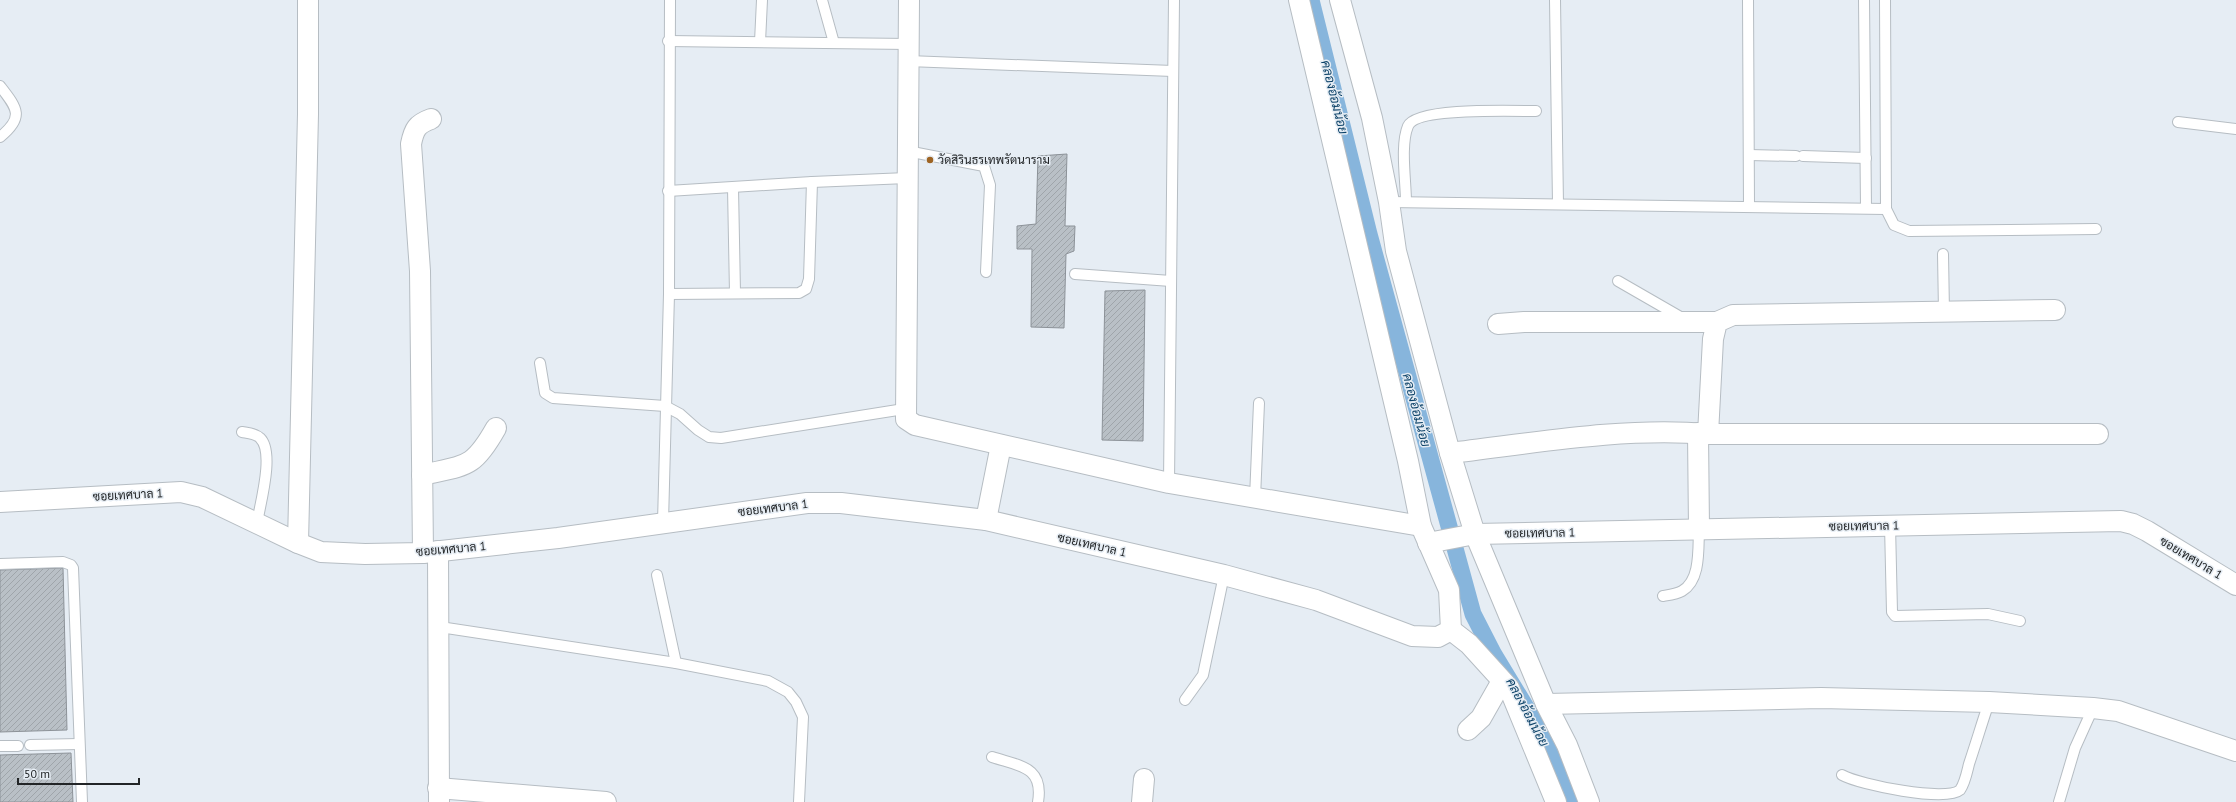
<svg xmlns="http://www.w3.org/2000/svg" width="2236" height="802" viewBox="0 0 2236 802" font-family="'PT Sans',Sarabun,sans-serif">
<defs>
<pattern id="building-hatch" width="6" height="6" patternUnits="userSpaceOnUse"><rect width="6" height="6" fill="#b9c0c6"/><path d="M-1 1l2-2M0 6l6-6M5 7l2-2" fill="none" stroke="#9fa5aa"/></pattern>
</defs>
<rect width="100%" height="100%" fill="#e6edf4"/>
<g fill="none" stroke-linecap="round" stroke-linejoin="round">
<path stroke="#87b5dc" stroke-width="17" d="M1311,0L1369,234L1473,614L1493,653L1538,727L1572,802"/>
</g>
<g fill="url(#building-hatch)" stroke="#8c9298">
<path d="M1067,154L1065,226H1075L1074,251L1066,254L1064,328L1031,327L1032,249H1017V226L1036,224L1038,156Z"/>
<path d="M1145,290L1143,441L1102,440L1105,291Z"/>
<path d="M63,568L67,730L0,732V570Z"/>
<path d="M71,753L73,802H0V755Z"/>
</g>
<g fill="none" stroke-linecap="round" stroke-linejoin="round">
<g stroke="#b6bdc3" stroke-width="12">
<g id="service">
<path d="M822,0L834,43"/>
<path d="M1555,0L1558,204"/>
<path d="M1748,0L1749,207"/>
<path d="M1864,0L1866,208"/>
<path d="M1885,0L1886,209L1894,225L1909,231L2096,229"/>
<path d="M668,41L909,44"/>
<path d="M760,42L762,0"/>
<path d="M908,61L1173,71"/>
<path d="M0,86C17,108 25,117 0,137"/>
<path d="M2178,122L2236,129"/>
<path d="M907,151L984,166L990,185L986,272"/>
<path d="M1749,155L1796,156"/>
<path d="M1803,156L1866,158"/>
<path d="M733,188L735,293"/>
<path d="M668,191L812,182L907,178"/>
<path d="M1389,202L1886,209"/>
<path d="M1406,202C1406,181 1400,145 1408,126C1416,107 1514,111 1536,111"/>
<path d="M1943,254L1944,312"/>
<path d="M1075,274L1171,281"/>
<path d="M1618,281L1684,319"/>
<path d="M669,294L799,293L806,289L809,279L812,182"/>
<path d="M540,363L545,393L553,398L665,406L680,414L698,430L709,437L721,438L904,409"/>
<path d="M242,432C248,433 255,433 260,438C275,452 260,504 257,523"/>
<path d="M1169,483L1174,0"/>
<path d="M1255,498L1259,403"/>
<path d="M663,522L669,294L670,0"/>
<path d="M1890,525L1892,612L1895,616L1988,614L2020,621"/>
<path d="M0,564L63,562L71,565L73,568L82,802"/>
<path d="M657,575L676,663"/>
<path d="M1663,596C1669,595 1677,594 1682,591C1701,580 1698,549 1699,529"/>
<path d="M440,627L676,663L768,681L788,692L796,702L803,717L799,802"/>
<path d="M1185,700L1203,675L1224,575"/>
<path d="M30,745L79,744"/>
<path d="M0,746H18"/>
<path d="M992,757C1019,766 1044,766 1038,802"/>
<path d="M1842,775C1860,785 1946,802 1960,790C1965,783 1967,772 1969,764C1976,743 1982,723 1989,702"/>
<path d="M2059,802L2075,748L2093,708"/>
</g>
</g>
<g stroke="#b6bdc3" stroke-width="22">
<g id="minor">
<path d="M909,0L906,419L915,425L1169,483L1421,526"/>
<path d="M1340,0L1372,118L1389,202L1396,251L1450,453L1475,534L1546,704L1567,745L1589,802"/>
<path d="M1498,324L1524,322H1717"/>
<path d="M1698,433L1699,529"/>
<path d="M1708,434L1713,339L1717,322L1733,315L2055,310"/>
<path d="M1450,453C1535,443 1622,427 1708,434H2098"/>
<path d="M422,475C466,465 473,469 496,428"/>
<path d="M0,502L181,492L202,497L298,543L321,552L365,554L423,553L558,538L807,503H841L986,520L1224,575L1316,600L1412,636L1438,637L1451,630L1449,590L1421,526L1408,461L1299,0"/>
<path d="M986,520L1001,445"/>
<path d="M298,543L308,114V0"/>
<path d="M1428,543L1475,534L2121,521L2133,524L2147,531L2236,585"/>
<path d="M438,551L439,802"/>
<path d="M423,553L420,271L411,144C414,129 417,124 431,119"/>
<path d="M1451,630L1469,644L1509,688L1556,802"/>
<path d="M1546,704L1821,698L1989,702L2093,708L2118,711L2236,751"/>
<path d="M1468,730L1481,718L1502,681"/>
<path d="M438,788L606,802"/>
<path d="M1142,802L1144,779"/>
</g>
</g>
<use href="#service" stroke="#fff" stroke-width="10"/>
<use href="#minor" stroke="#fff" stroke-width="20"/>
</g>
<circle fill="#9e6423" stroke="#e6edf4" stroke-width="1.5" cx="930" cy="160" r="4"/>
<g text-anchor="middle" stroke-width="3" stroke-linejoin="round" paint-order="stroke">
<g font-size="12" fill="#222527" stroke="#e6edf4" text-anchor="start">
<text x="938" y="164">วัดสิรินธรเทพรัตนาราม</text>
</g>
<g font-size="12" fill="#222527" stroke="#e6edf4">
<text transform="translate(128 495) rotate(-3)" y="4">ซอยเทศบาล 1</text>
<text transform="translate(773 508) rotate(-7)" y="4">ซอยเทศบาล 1</text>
<text transform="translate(1864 526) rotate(-1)" y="4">ซอยเทศบาล 1</text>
<text transform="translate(1540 533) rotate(-1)" y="4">ซอยเทศบาล 1</text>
<text transform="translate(1092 545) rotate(13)" y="4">ซอยเทศบาล 1</text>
<text transform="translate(451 549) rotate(-5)" y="4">ซอยเทศบาล 1</text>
<text transform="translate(2191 558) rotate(31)" y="4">ซอยเทศบาล 1</text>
</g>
<g font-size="13" font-style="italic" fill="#0c4268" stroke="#e6edf4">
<text transform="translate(1335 97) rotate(76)" y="5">คลองอ้อมน้อย</text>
<text transform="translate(1417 410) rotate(75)" y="5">คลองอ้อมน้อย</text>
<text transform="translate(1528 712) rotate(62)" y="5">คลองอ้อมน้อย</text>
</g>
</g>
<path d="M18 778v6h121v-6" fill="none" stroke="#222527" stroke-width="2"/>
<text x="24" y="778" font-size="12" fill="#222527" stroke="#e6edf4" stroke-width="3" paint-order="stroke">50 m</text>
</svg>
